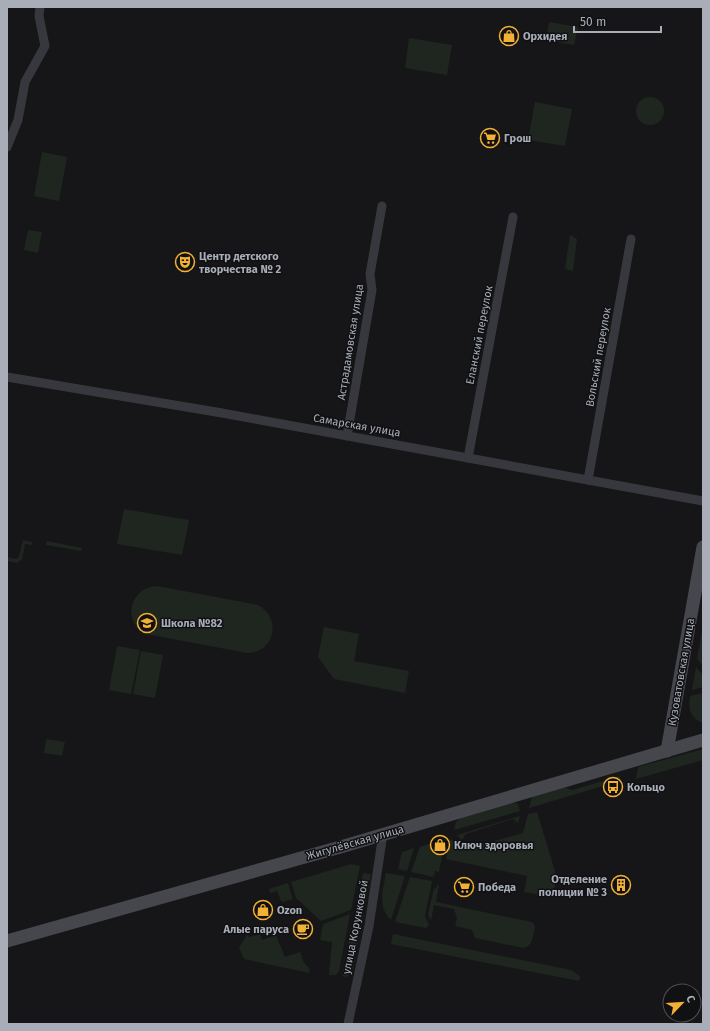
<svg xmlns="http://www.w3.org/2000/svg" width="710" height="1031" viewBox="0 0 710 1031" font-family="'Fira Sans',sans-serif">
<rect width="100%" height="100%" fill="#161618"/>
<g fill="#1e261f">
<path d="M549,22L578,27L574,45L546,40Z"/>
<path d="M409,38L452,45L447,75L405,68Z"/>
<circle cx="650" cy="111" r="14"/>
<path d="M535,102L572,109L565,146L528,140Z"/>
<path d="M42,152L67,157L59,201L34,196Z"/>
<path d="M28,230L42,232L38,253L24,250Z"/>
<path d="M570,235L577,239L573,271L565,269Z"/>
<path d="M124,509L189,520L182,555L117,544Z"/>
<path d="M23,540L32,542V545L25,544L22,559L17,563L7,561V557L16,559L19,557Z"/>
<path d="M47,541L82,548L81,551L46,545Z"/>
<path d="M157,586L258,605C282,618 275,653 247,653L146,634C121,622 130,587 157,586Z"/>
<path d="M703,625V666L697,659Z"/>
<path d="M324,627L359,634L354,661L409,671L405,693L334,679L318,657Z"/>
<path d="M117,646L140,650L131,694L109,690Z"/>
<path d="M141,651L163,655L155,698L133,694Z"/>
<path d="M696,667L703,675V687L692,690Z"/>
<path d="M703,693V723C690,718 688,709 690,696Z"/>
<path d="M46,739L65,742L62,756L44,753Z"/>
<path d="M703,749V760L636,779L638,767Z"/>
<path d="M620,776V781L529,808L532,797L563,787L572,790Z"/>
<path d="M512,802L518,804L520,811L454,830L456,822L461,817Z"/>
<path d="M537,812L557,878L552,897L524,892L527,876L446,859L450,838L463,850L523,833L528,814Z"/>
<path d="M520,816L518,823L513,819L466,834L462,840L457,835Z"/>
<path d="M441,840L445,841L439,872L435,871L434,877L411,872L420,847Z"/>
<path d="M414,848L407,871L398,869L402,852Z"/>
<path d="M351,864L360,866L351,910L321,921L296,898L291,882Z"/>
<path d="M363,873L371,874L352,972L347,977L342,976Z"/>
<path d="M386,873L405,876L391,920C377,906 383,890 386,873Z"/>
<path d="M410,877L432,881L425,916L429,925L426,928L395,922Z"/>
<path d="M288,883L293,899L283,902L281,901L277,891L270,893L269,889Z"/>
<path d="M437,885H439L436,902L532,922L535,926C533,935 533,946 524,948L475,938L472,930L455,926L457,918L454,909L434,905L431,921L428,914L434,888L436,889Z"/>
<path d="M350,914L339,971L336,975H329L332,942L320,940L323,924Z"/>
<path d="M260,934L262,940L276,935L285,957L300,952L304,963L310,969L309,973L244,959L239,947L247,935L250,937Z"/>
<path d="M393,934L571,970L580,976L579,981L391,944Z"/>
</g>
<g fill="none" stroke-linecap="round" stroke-linejoin="round">
<g stroke="#37383d" stroke-width="9">
<path d="M7,147L18,120L25,82L45,46L39,16L40,7"/>
<path d="M7,377L222,413L703,501"/>
<path d="M347,436L372,290L370,274L382,206"/>
<path d="M468,458L513,217"/>
<path d="M588,480L631,239"/>
<path d="M348,1024L369,926L383,834"/>
</g>
<g stroke="#45474d" stroke-width="13">
<path d="M667,751L703,547"/>
<path d="M7,941L344,846L703,740"/>
</g>
</g>
<defs>
<g id="shop-ring" transform="scale(1)"><circle r="9.5" fill="#111113" stroke="#f2b134" stroke-width="1.5"/><path d="M-5-2.5h2.3a2.7 3.5 0 0 1 5.4 0H5L5.5 6h-11ZM-1.5-2.5h3a1.5 2.3 0 0 0-3 0Z" fill="#f2b134"/></g>
<g id="supermarket-ring" transform="scale(1)"><circle r="9.5" fill="#111113" stroke="#f2b134" stroke-width="1.5"/><path d="M-6-5.5h2.5l.6 2H6L4.5 2H-2.5L-4.4-4H-6ZM-1.5 3.2a1.3 1.3 0 1 0 .1 0ZM3 3.2a1.3 1.3 0 1 0 .1 0Z" fill="#f2b134"/></g>
<g id="theatre-ring" transform="scale(1)"><circle r="9.5" fill="#111113" stroke="#f2b134" stroke-width="1.5"/><path d="M-5-5.5Q0-4 5-5.5V0Q5 5 0 6Q-5 5-5 0ZM-3.3-2.5H-1v1.5H-3.3ZM1-2.5H3.3v1.5H1ZM-2.8 1Q0 5.5 2.8 1Z" fill="#f2b134"/></g>
<g id="school-ring" transform="scale(1)"><circle r="9.5" fill="#111113" stroke="#f2b134" stroke-width="1.5"/><path d="M0-5L7-2L0 1L-7-2ZM-4 1L0 2.5L4 1V4Q0 6-4 4Z" fill="#f2b134"/></g>
<g id="bus-ring" transform="scale(1)"><circle r="9.5" fill="#111113" stroke="#f2b134" stroke-width="1.5"/><path d="M-5-6H5V4H4V6H2V4H-2V6H-4V4H-5ZM-3.5-4V0h7V-4ZM-3.5 1.2v1.5H-2V1.2ZM2 1.2v1.5H3.5V1.2Z" fill="#f2b134"/></g>
<g id="building-ring" transform="scale(1)"><circle r="9.5" fill="#111113" stroke="#f2b134" stroke-width="1.5"/><path d="M-4-6H4V6H1V3H-1V6H-4ZM-2.5-4.3h1.7v1.8h-1.7ZM.8-4.3h1.7v1.8H.8ZM-2.5-1h1.7V.8h-1.7ZM.8-1h1.7V.8H.8Z" fill="#f2b134"/></g>
<g id="cafe-ring" transform="scale(1)"><circle r="9.5" fill="#111113" stroke="#f2b134" stroke-width="1.5"/><path d="M-5.5-4.5H6V0H3Q3 3.5 0 3.5H-2.5Q-5.5 3.5-5.5 0ZM3-3.2v2h1.7v-2ZM-6 4.5H4V6H-6Z" fill="#f2b134"/></g>
</defs>
<g fill-rule="evenodd">
<use href="#shop-ring" x="509" y="36"/>
<use href="#supermarket-ring" x="490" y="138"/>
<use href="#theatre-ring" x="185" y="262"/>
<use href="#school-ring" x="147" y="623"/>
<use href="#bus-ring" x="613" y="787"/>
<use href="#shop-ring" x="440" y="845"/>
<use href="#building-ring" x="621" y="885"/>
<use href="#supermarket-ring" x="464" y="887"/>
<use href="#shop-ring" x="263" y="910"/>
<use href="#cafe-ring" x="303" y="929"/>
</g>
<g text-anchor="middle" stroke-width="3" stroke-linejoin="round" paint-order="stroke">
<g font-size="11" font-weight="bold" fill="#a8adb8" stroke="#111113" text-anchor="start">
<text x="523" y="40">Орхидея</text>
<text x="504" y="142">Грош</text>
<text x="199" y="260">Центр детского<tspan x="199" dy="13">творчества № 2</tspan></text>
<text x="161" y="627">Школа №82</text>
<text x="627" y="791">Кольцо</text>
<text x="454" y="849">Ключ здоровья</text>
<text x="607" y="883" text-anchor="end">Отделение<tspan x="607" dy="13">полиции № 3</tspan></text>
<text x="478" y="891">Победа</text>
<text x="277" y="914">Ozon</text>
<text x="289" y="933" text-anchor="end">Алые паруса</text>
</g>
<g font-size="11" fill="#a8adb8" stroke="#111113">
<text transform="translate(479 335) rotate(-79)" y="4">Еланский переулок</text>
<text transform="translate(350 342) rotate(-81)" y="4">Астрадамовская улица</text>
<text transform="translate(598 357) rotate(-80)" y="4">Вольский переулок</text>
<text transform="translate(357 425) rotate(10)" y="4">Самарская улица</text>
<text transform="translate(681 672) rotate(-80)" y="4">Кузоватовская улица</text>
<text transform="translate(355 842) rotate(-16)" y="4">Жигулёвская улица</text>
<text transform="translate(355 927) rotate(-79)" y="4">улица Корунковой</text>
</g>
</g>
<rect width="710" height="1031" fill="none" stroke="#a8adb8" stroke-width="16"/>
<g transform="translate(682 1003) rotate(65)"><circle r="19" fill="#111113" stroke="#4d4f55"/>
<path d="M0-3L7 15L0 10L-7 15Z" fill="#f2b134"/>
<text y="-6" font-size="11" font-weight="bold" text-anchor="middle" fill="#a8adb8">С</text>
</g>
<path d="M574 26v6h87v-6" fill="none" stroke="#a8adb8" stroke-width="2"/>
<text x="580" y="26" font-size="12" fill="#a8adb8" stroke="#111113" stroke-width="3" paint-order="stroke">50 m</text>
</svg>
